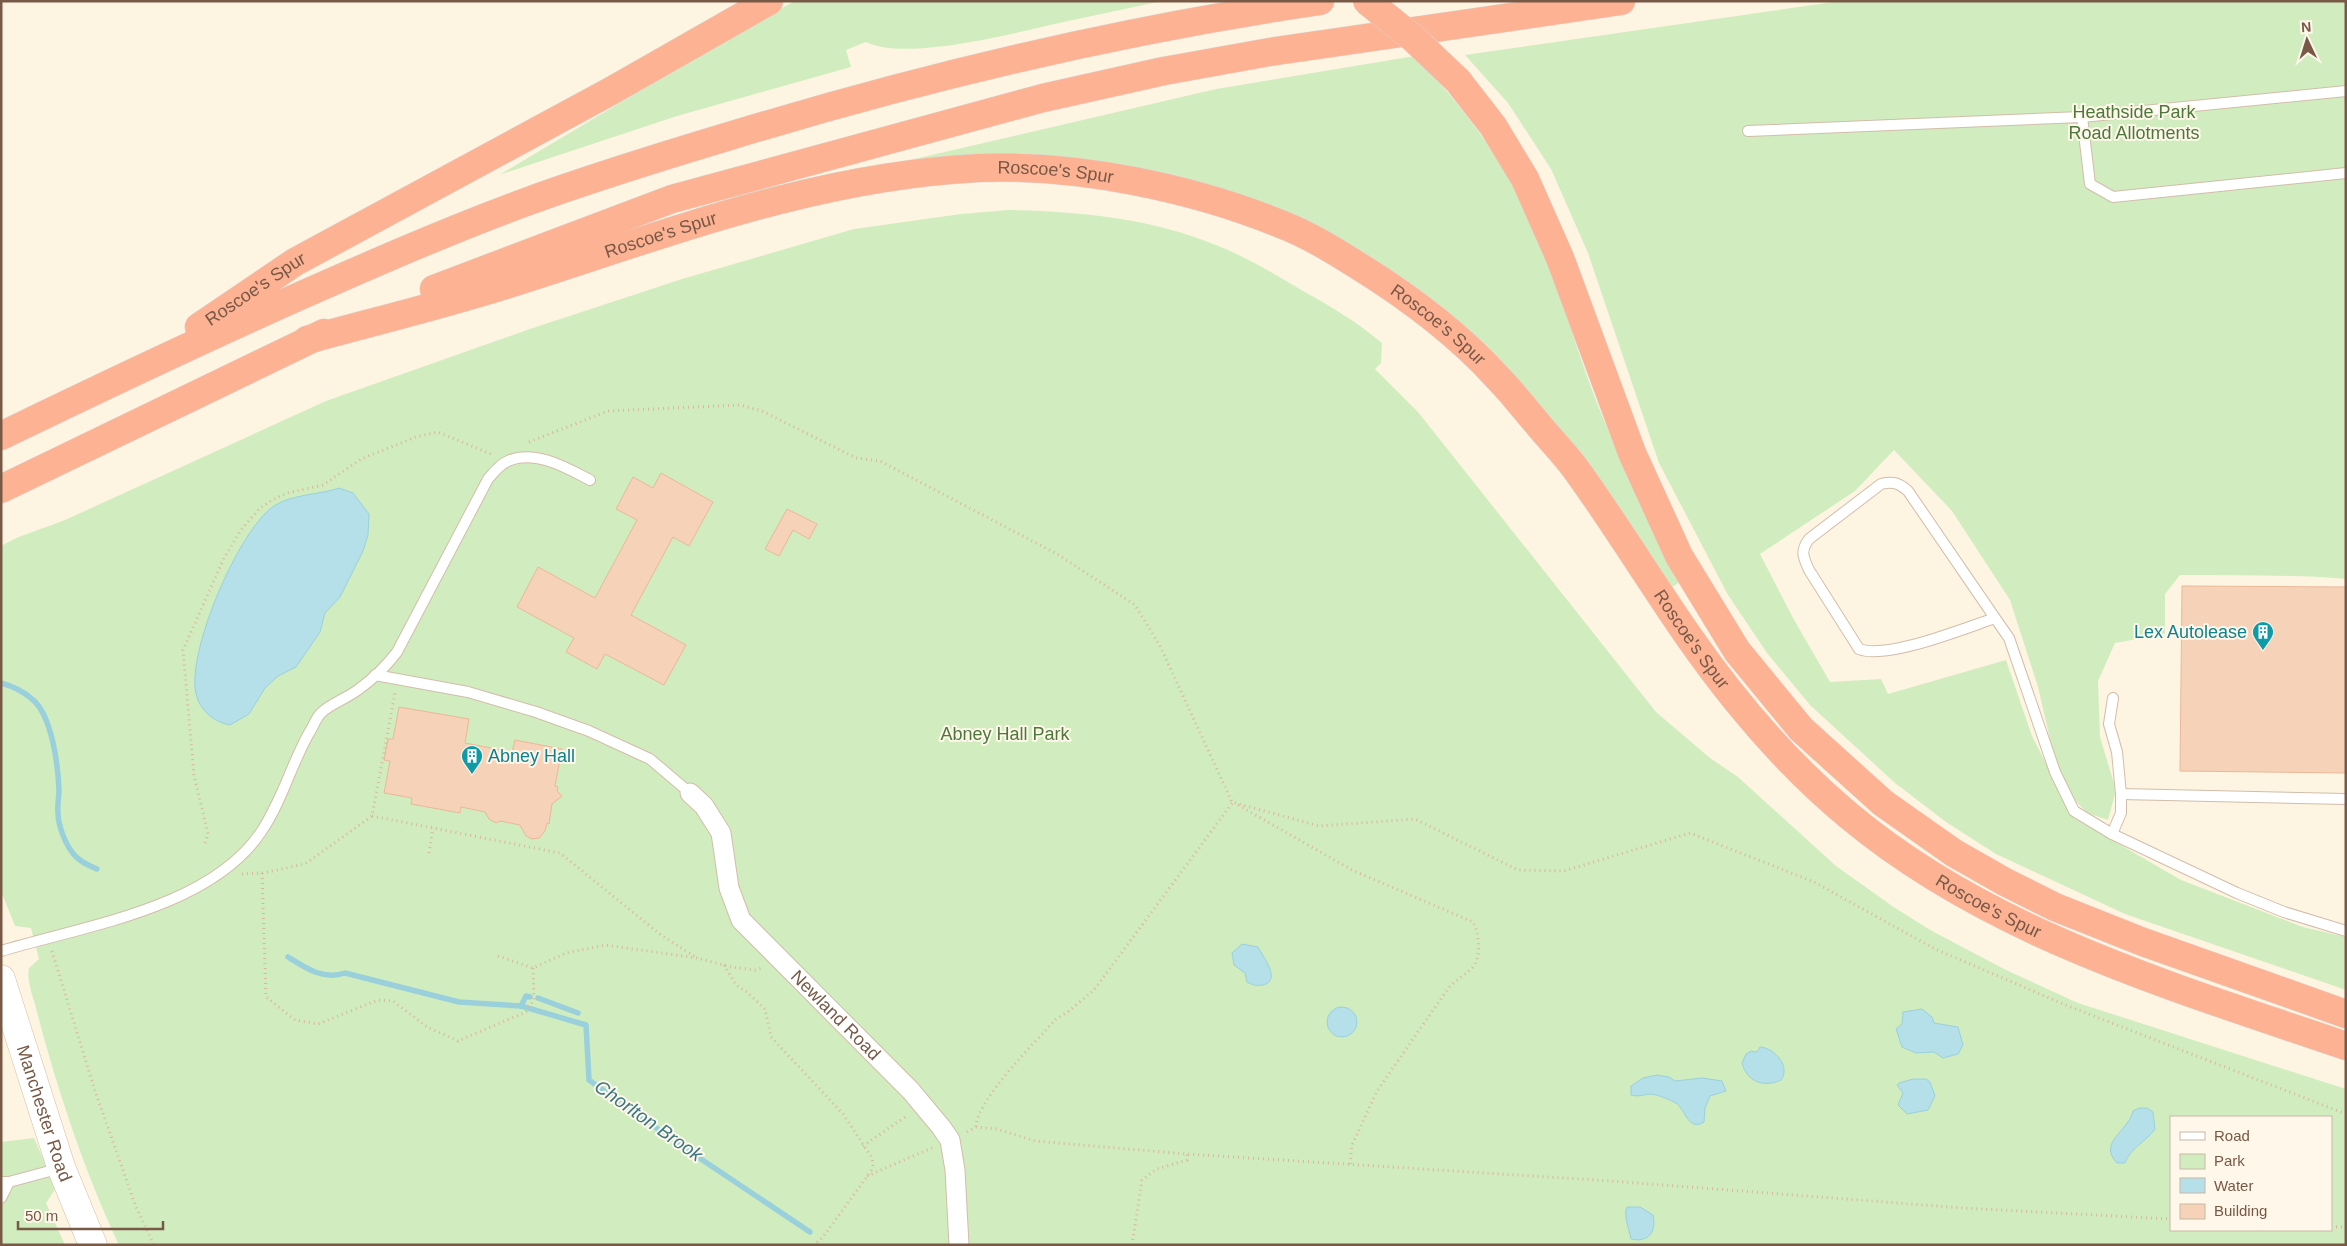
<svg xmlns="http://www.w3.org/2000/svg" width="2347" height="1246" viewBox="0 0 2347 1246" font-family="Helvetica,sans-serif">
<rect width="100%" height="100%" fill="#fef4e2"/>
<g fill="#d1edc0" fill-rule="evenodd">
<path d="M795,1H1162C1125,9 1087,17 1050,25C1007,35 904,61 866,42L846,50L851,67L677,116L499,175L757,21Z"/>
<path d="M1840,1H2346V579C2291,574 2236,576 2180,575L2165,594V634L2115,643L2098,681L2100,737L2116,790L2108,820L2087,813L2074,799L2055,761L2038,687L2010,600L1952,511L1894,450L1855,491L1760,554L1793,618L1830,682L1881,679L1888,694L2006,660L2032,736L2074,818L2181,880L2303,927L2346,937V990L2125,914L1996,854L1946,822L1895,783L1810,705L1767,653L1728,595L1659,463L1588,253L1551,169L1508,103L1465,55Z"/>
<path d="M1415,56C1450,93 1481,131 1507,175C1551,250 1570,338 1603,418C1625,474 1654,527 1681,581L1671,588L1398,277L1174,176L1077,158L994,154L906,161L1216,89Z"/>
<path d="M1008,210C1077,211 1151,218 1216,245C1246,257 1275,274 1303,291C1332,307 1357,322 1382,343L1381,363L1375,369L1418,412L1656,712L1710,758L1738,777L1836,866L1895,908L1932,931L2006,970L2078,1003L2346,1089V1245H119C85,1173 57,1089 37,1012C34,998 26,982 29,968L39,959L31,928L15,926L1,891V546L16,538L65,520L326,401L533,328L682,279L854,229L961,214ZM2171,1117H2331V1230H2171Z"/>
<path d="M34,1138L56,1188L46,1203L65,1245H1V1142Z"/>
</g>
<g fill="#b5e0e9" stroke="#9ad0dc">
<path d="M339,488L353,493L369,514L368,535L363,551L340,597L325,613L320,632L296,667L278,676L265,688L249,714L230,725C214,722 200,711 196,694C186,653 239,529 274,506C292,494 319,495 339,488Z"/>
<path d="M1242,944L1258,947C1263,957 1282,980 1263,985C1257,986 1252,985 1247,982L1245,973L1234,965L1232,953Z"/>
<circle cx="1342" cy="1022" r="15"/>
<path d="M1922,1009L1932,1017L1934,1023L1958,1027L1963,1045L1958,1054L1943,1058L1934,1052L1916,1053L1902,1047L1896,1029L1902,1024L1903,1012Z"/>
<path d="M1760,1047C1775,1048 1791,1067 1781,1080C1764,1088 1747,1082 1742,1063L1746,1054L1751,1051L1757,1052Z"/>
<path d="M1657,1075L1669,1077L1675,1081L1702,1078L1722,1081L1726,1091L1710,1096L1705,1108L1704,1122C1688,1132 1686,1110 1676,1103C1670,1100 1657,1094 1650,1094C1643,1095 1638,1097 1631,1095V1086L1643,1078Z"/>
<path d="M1913,1079H1926L1930,1082L1935,1096L1928,1110L1907,1114L1898,1105L1903,1093L1897,1085L1899,1083Z"/>
<path d="M2139,1108H2147L2153,1112L2155,1129C2146,1142 2130,1148 2125,1163H2117C2097,1142 2129,1131 2133,1111Z"/>
<path d="M1627,1207H1640L1653,1215C1657,1232 1648,1243 1631,1239C1629,1229 1623,1214 1627,1207Z"/>
</g>
<g fill="none" stroke-linecap="round" stroke-linejoin="round">
<g stroke="#9ad0dc" stroke-width="5.5">
<path d="M1,683C12,686 24,692 32,699C52,715 58,765 59,790C59,798 57,805 58,813C58,825 65,843 72,852C78,861 88,865 97,869"/>
<path d="M288,957C307,969 323,980 345,973L459,1002L521,1006L586,1025L589,1080L686,1149L810,1232"/>
<path d="M538,998L578,1013"/>
<path d="M521,1006L526,996L530,997"/>
</g>
</g>
<g fill="#f6d2b8" stroke="#eab897">
<path d="M661,473L713,502L689,546L673,537L631,615L686,645L664,685L605,654L597,669L566,652L574,638L517,607L538,567L595,598L637,520L616,509L633,477L653,488Z"/>
<path d="M787,509L817,524L809,539L793,530L779,556L765,549Z"/>
<path d="M2182,586L2346,587V773L2180,771Z"/>
<path d="M399,707L469,719L465,743L512,752L515,740L562,749L555,786L558,787L557,791L562,796L552,804L549,824L547,823L545,831L539,838L532,839L526,836L520,825L500,821L496,823L489,819L485,812L461,807L460,813L411,804L412,798L384,793L390,761L384,760L388,739H393Z"/>
</g>
<g fill="none" stroke-linecap="round" stroke-linejoin="round">
<g stroke="#d2bdaa" stroke-width="12">
<g id="service">
<path d="M2082,117L2090,184L2113,197L2346,173"/>
<path d="M1748,131L2082,117L2346,91"/>
<path d="M1995,618C1965,628 1887,660 1859,649L1809,570C1803,557 1800,551 1809,539L1881,484C1893,481 1899,483 1908,491L1995,618L2009,638L2055,772L2074,811L2112,834L2237,893L2284,912L2346,931"/>
<path d="M375,675L468,692L536,712L589,731L650,759L690,793"/>
<path d="M2121,794L2346,799"/>
<path d="M2112,834L2121,813V794L2117,752L2109,724L2113,698"/>
<path d="M1,951C84,926 210,908 261,832C282,801 291,765 309,733C313,727 316,718 321,713C331,703 348,698 359,689C373,679 387,665 397,652L488,479C493,473 500,464 508,461C535,449 567,468 590,480"/>
<path d="M1,1182H9L61,1168"/>
<path d="M1,1198L9,1182"/>
</g>
</g>
<g stroke="#d2bdaa" stroke-width="21">
<g id="minor">
<path id="s1" d="M690,793L704,806L721,833L729,888L741,920L911,1091L941,1127L950,1140L955,1170L959,1245"/>
</g>
</g>
<g stroke="#d6bda8" stroke-width="29">
<g id="secondary">
<path id="s2" d="M1,979L61,1167L93,1245"/>
</g>
</g>
<g stroke="#dfd7d3" stroke-width="29">
<g id="motorway">
<path d="M1458,81L1493,126L1525,179L1560,258L1632,453L1679,556L1737,651L1801,729L1883,803L1954,853L2005,882L2055,907L2143,942L2346,1014"/>
<path d="M434,289L672,199L1043,98L1164,71L1270,52L1621,1"/>
<path id="s3" d="M199,327L295,262L611,91L769,1"/>
<path id="s4" d="M307,340C376,321 447,304 515,282C669,233 816,176 979,168C1032,166 1082,171 1134,181C1185,191 1235,205 1283,225C1309,235 1333,250 1357,265C1407,296 1457,333 1497,377C1511,391 1523,407 1536,422C1549,438 1563,452 1575,468C1615,523 1650,581 1689,637C1735,703 1787,764 1848,815C1990,934 2174,987 2346,1046"/>
<path d="M1,436C98,389 195,343 293,299C370,265 447,231 526,202C594,177 663,156 733,135C924,77 1121,30 1320,1"/>
<path d="M1,489L324,333"/>
</g>
</g>
<g stroke="#dbb59b" stroke-width="3" stroke-dasharray="1 4" stroke-linecap="butt">
<path d="M529,442L608,411L740,405L762,411L856,458L880,461L1057,554L1135,605L1160,646L1232,802L1319,826L1415,819L1518,870L1564,871L1690,833L1814,882L1935,949L2068,1006L2346,1114"/>
<path d="M1238,805L1352,870L1473,922C1479,933 1482,958 1472,968C1464,976 1454,981 1447,990L1377,1091L1352,1145L1350,1165"/>
<path d="M372,816L560,853L661,935L697,958"/>
<path d="M205,843L208,834L194,775L183,650L224,558L241,530L260,508L272,500L287,493L323,485L361,459L416,437L438,432L491,454"/>
<path d="M429,853L433,828"/>
<path d="M262,873L266,997L295,1020L318,1024L378,1000L393,1001L427,1027L458,1041L526,1012L534,1000L533,968"/>
<path d="M242,874L262,873L305,864L372,816L395,693"/>
<path d="M52,951L95,1091L136,1207L154,1245"/>
<path d="M498,956L533,968L566,953L605,945L697,958L731,967L755,970L762,968"/>
<path d="M724,965L736,985L747,992L765,1009L771,1037L843,1114L872,1158L873,1165L871,1171L823,1237L814,1245"/>
<path d="M976,1127C977,1099 1035,1043 1055,1020L1069,1011L1094,990L1233,802"/>
<path d="M967,1132L976,1127L997,1129L1035,1141L1187,1154L1611,1181L1963,1208L2171,1219"/>
<path d="M863,1146L908,1115"/>
<path d="M867,1176L934,1147"/>
<path d="M2331,1227H2346"/>
<path d="M1132,1245L1142,1180L1157,1169L1187,1160V1154"/>
</g>
<use href="#service" stroke="#fff" stroke-width="10"/>
<use href="#minor" stroke="#fff" stroke-width="19"/>
<use href="#secondary" stroke="#fff" stroke-width="28"/>
<use href="#motorway" stroke="#fdb294" stroke-width="28"/>
<g stroke="#dfd7d3" stroke-width="29" stroke-linecap="butt">
<path id="motorway-bridge" d="M1367,1L1413,38L1458,81"/>
</g>
<use href="#motorway-bridge" stroke="#fdb294" stroke-width="28"/>
</g>
<defs>
<g id="building-pin" transform="scale(1.125)"><path d="M0 17L-7.5 6A9.5 9.5 0 1 1 7.5 6Z" fill="#0f9aa8" stroke="#fff7ea"/><path d="M-4-6H4V6H1V3H-1V6H-4ZM-2.5-4.3h1.7v1.8h-1.7ZM.8-4.3h1.7v1.8H.8ZM-2.5-1h1.7V.8h-1.7ZM.8-1h1.7V.8H.8Z" fill="#fff"/></g>
</defs>
<g fill-rule="evenodd">
<use href="#building-pin" x="2263" y="632"/>
<use href="#building-pin" x="472" y="756"/>
</g>
<g text-anchor="middle" stroke-width="4" stroke-linejoin="round" paint-order="stroke">
<g font-size="18" fill="#4c793b" stroke="#fff7ea">
<text x="2134" y="118">Heathside Park<tspan x="2134" dy="21">Road Allotments</tspan></text>
<text x="1005" y="740">Abney Hall Park</text>
</g>
<g font-size="18" fill="#785946" stroke="#fff7ea">
<text dy="6" stroke="none"><textPath href="#s4" startOffset="772">Roscoe's Spur</textPath></text>
<text dy="6" stroke="none"><textPath href="#s4" startOffset="369">Roscoe's Spur</textPath></text>
<text dy="6" stroke="none"><textPath href="#s3" startOffset="68">Roscoe's Spur</textPath></text>
<text dy="6" stroke="none"><textPath href="#s4" startOffset="1192">Roscoe's Spur</textPath></text>
<text dy="6" stroke="none"><textPath href="#s4" startOffset="1598">Roscoe's Spur</textPath></text>
<text dy="6" stroke="none"><textPath href="#s4" startOffset="2002">Roscoe's Spur</textPath></text>
<text dy="6" stroke="none"><textPath href="#s1" startOffset="275">Newland Road</textPath></text>
<text dy="6" stroke="none"><textPath href="#s2" startOffset="141">Manchester Road</textPath></text>
</g>
<g font-size="18" fill="#0d838f" stroke="#fff7ea" text-anchor="end">
<text x="2247" y="638">Lex Autolease</text>
<text x="488" y="762" text-anchor="start">Abney Hall</text>
</g>
<g font-size="19" font-style="italic" fill="#3b7886" stroke="#fff7ea">
<text transform="translate(649 1120) rotate(35)" y="7">Chorlton Brook</text>
</g>
</g>
<rect width="2347" height="1246" fill="none" stroke="#785946" stroke-width="5"/>
<rect x="2170" y="1116" width="162" height="115" fill="#fff7ea" stroke="#c9b8a8"/>
<rect x="2180" y="1132" width="25" height="8" fill="#ffffff" stroke="#c9b8a8"/>
<text x="2214" y="1141" font-size="15" fill="#785946">Road</text>
<rect x="2180" y="1154" width="25" height="15" fill="#d1edc0" stroke="#c9b8a8"/>
<text x="2214" y="1166" font-size="15" fill="#785946">Park</text>
<rect x="2180" y="1178" width="25" height="15" fill="#b5e0e9" stroke="#c9b8a8"/>
<text x="2214" y="1191" font-size="15" fill="#785946">Water</text>
<rect x="2180" y="1204" width="25" height="15" fill="#f6d2b8" stroke="#c9b8a8"/>
<text x="2214" y="1216" font-size="15" fill="#785946">Building</text>
<g transform="translate(2307 40) rotate(356)" stroke="#fff7ea" stroke-width="4" paint-order="stroke">
<path d="M0-4L9 19L0 12L-9 19Z" fill="#785946"/>
<text y="-8" font-size="14" font-weight="bold" text-anchor="middle" fill="#785946">N</text>
</g>
<path d="M18 1221v8h145v-8" fill="none" stroke="#785946" stroke-width="2.5"/>
<text x="25" y="1221" font-size="15" fill="#785946" stroke="#fff7ea" stroke-width="4" paint-order="stroke">50 m</text>
</svg>
